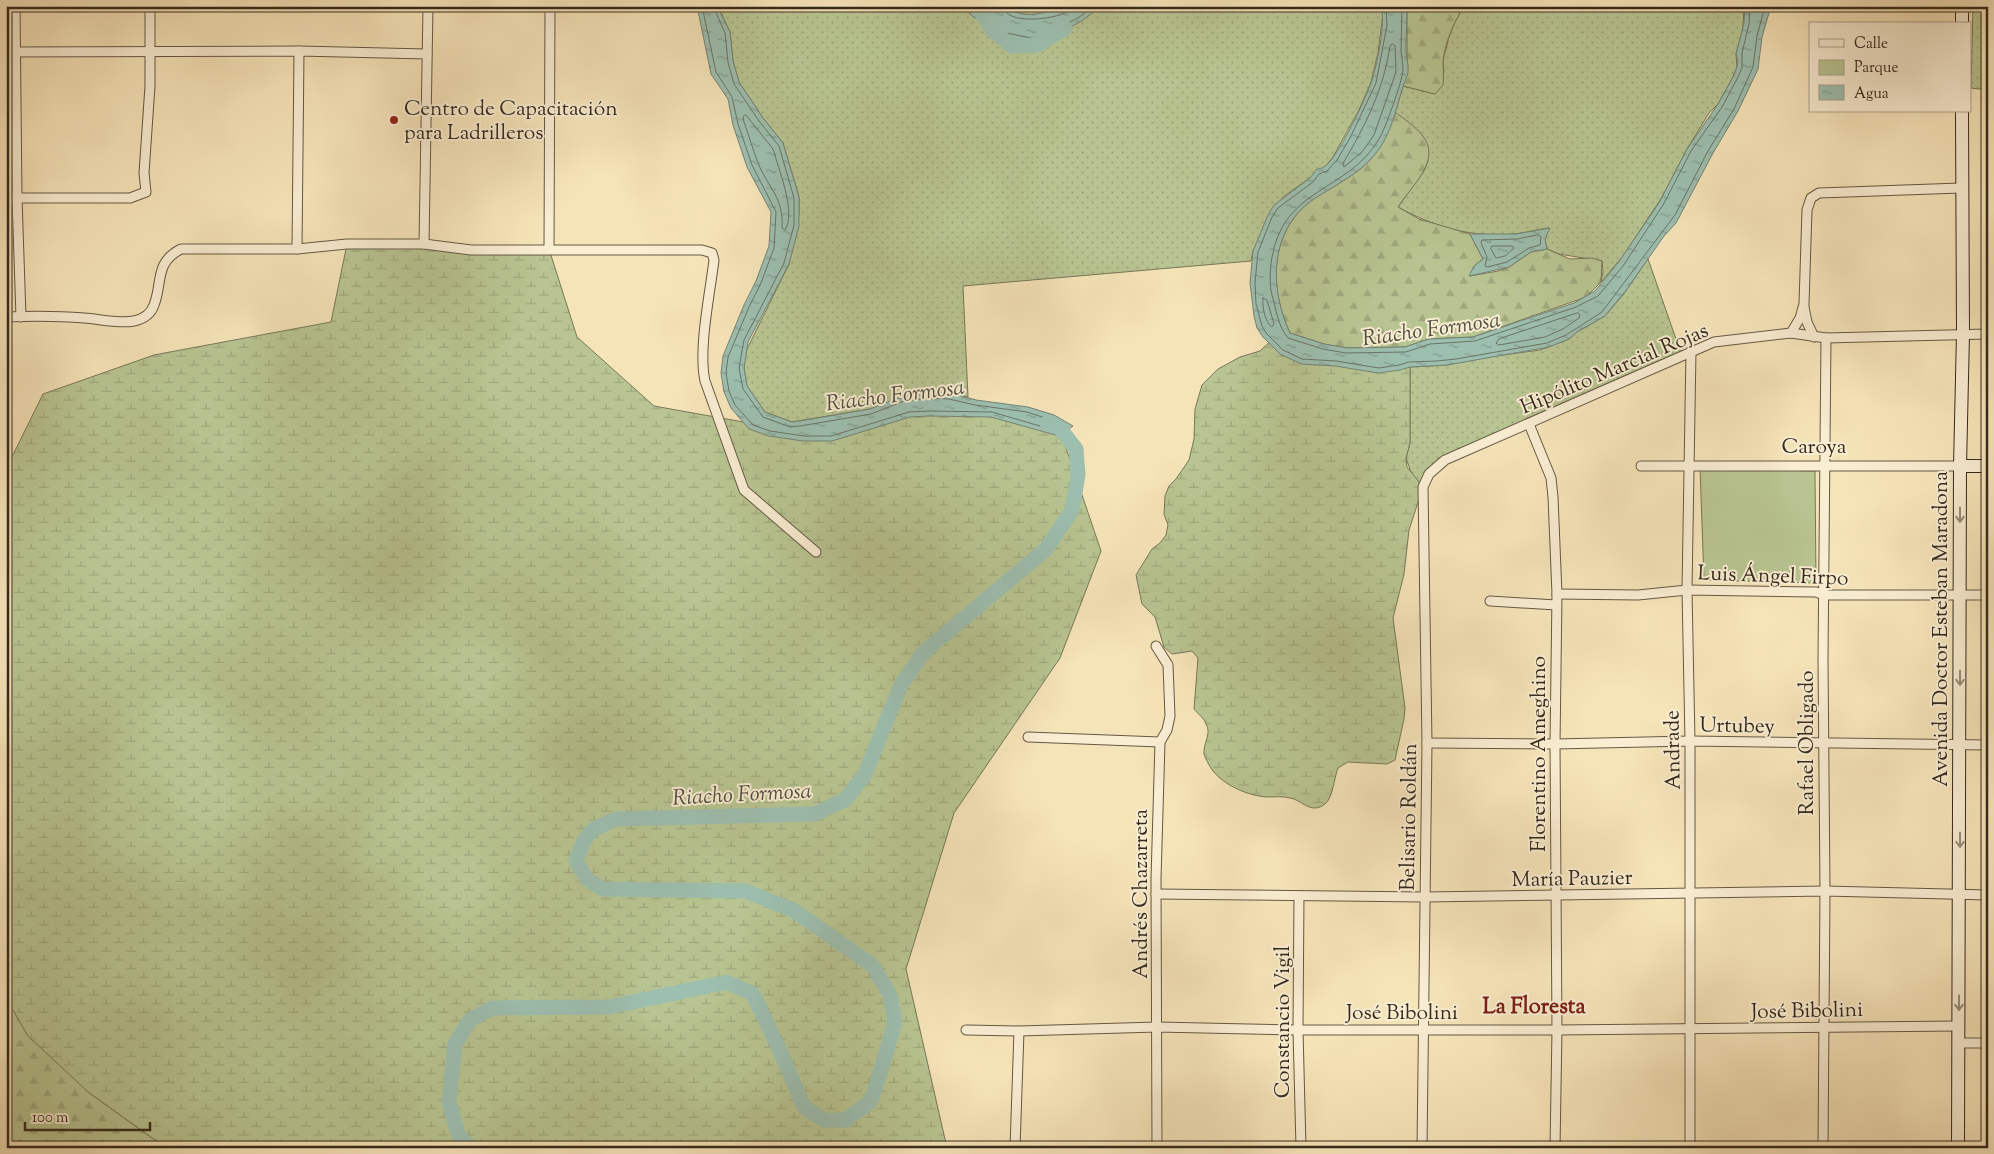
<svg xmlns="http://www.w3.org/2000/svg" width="1994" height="1154" viewBox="0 0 1994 1154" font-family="'Sorts Mill Goudy',serif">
<defs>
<pattern id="grass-dots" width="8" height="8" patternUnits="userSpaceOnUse" patternTransform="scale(1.25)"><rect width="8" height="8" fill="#b8c592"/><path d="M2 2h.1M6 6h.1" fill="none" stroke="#9fa97d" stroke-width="1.8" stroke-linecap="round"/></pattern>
<pattern id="forest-firs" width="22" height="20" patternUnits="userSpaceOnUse" patternTransform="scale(1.25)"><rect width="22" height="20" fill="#b8c592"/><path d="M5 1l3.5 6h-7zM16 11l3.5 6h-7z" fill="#9fa97d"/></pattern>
<pattern id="wetland-marsh" width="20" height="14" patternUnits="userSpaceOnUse" patternTransform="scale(1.25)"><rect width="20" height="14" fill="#b8c592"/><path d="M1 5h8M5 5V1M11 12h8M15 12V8" fill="none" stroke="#9fa97d"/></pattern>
<pattern id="water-ripples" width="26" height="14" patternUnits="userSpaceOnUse" patternTransform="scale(1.25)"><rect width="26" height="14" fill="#9dbfb0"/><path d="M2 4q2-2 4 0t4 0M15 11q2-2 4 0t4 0" fill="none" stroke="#819b8f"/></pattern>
</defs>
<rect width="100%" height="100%" fill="#f6e4b9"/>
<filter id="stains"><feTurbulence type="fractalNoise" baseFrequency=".004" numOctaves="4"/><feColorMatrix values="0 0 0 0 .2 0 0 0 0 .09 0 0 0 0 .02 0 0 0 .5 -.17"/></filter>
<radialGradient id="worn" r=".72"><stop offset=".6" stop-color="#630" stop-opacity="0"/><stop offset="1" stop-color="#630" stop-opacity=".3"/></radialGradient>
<g fill="url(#grass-dots)" stroke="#767858">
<path d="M718,6H963L973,17L986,21L1001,37L1012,46L1037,45L1102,6H1381L1383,13L1378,53L1371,82L1359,110L1333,157L1324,168L1283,197L1253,251L1251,261L963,286L968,397L949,393L911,395L870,409L792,422L765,412L747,386L744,368L746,351L789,264L799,214V197L783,143L763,118L739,82L733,61L730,32Z"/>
<path d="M1464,6H1744L1743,28L1736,54L1737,67L1733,77L1718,104L1709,113L1687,149L1662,197L1623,256L1601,282L1603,272L1602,261L1559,254L1547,249L1545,239L1549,228C1538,229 1526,233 1514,234C1473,238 1434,227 1398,207L1424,171L1428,161V146L1395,112L1403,86L1435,94L1444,72L1443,61L1449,37L1455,22Z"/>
<path d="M1973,6H1988V90L1971,88Z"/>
<path d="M1648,259L1682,356L1445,460L1423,487L1412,475L1406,458L1410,443V367L1447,365L1488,357L1540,350L1569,339L1577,332L1605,316L1623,295Z"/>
</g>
<g fill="url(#forest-firs)" stroke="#767858">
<path d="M1006,6H1070C1052,13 1022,21 1006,6Z"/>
<path d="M1407,6H1464C1454,22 1445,42 1443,61C1443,69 1444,77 1443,85L1435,94L1403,86L1407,62Z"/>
<path d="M1395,112C1404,119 1415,126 1422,135C1443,160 1411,186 1398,207L1419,219L1470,234L1483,259L1474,266L1470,276L1498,271L1509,267L1531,252L1547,249L1570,259L1592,258L1602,261L1601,282L1586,297L1473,337L1429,339L1405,347L1347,348L1324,344L1290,333C1269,288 1269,233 1311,201C1331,186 1354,178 1371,159C1382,146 1388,128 1395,112Z"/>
<path d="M6,996L88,1092L166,1148H6Z"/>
</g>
<g fill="url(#wetland-marsh)" stroke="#767858">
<path d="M347,244L549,249L577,337L654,406L788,430L930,406L1059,427L1101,551L1060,658L954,813L906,969L947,1148H166L88,1092L28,1036L6,998V469L43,394L154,355L331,322Z"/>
<path d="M1278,334L1410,367V443L1406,458L1407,467L1423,487L1409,530L1404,574L1393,618L1405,708L1404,719L1395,760L1387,764L1348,762L1338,768C1334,778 1333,798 1325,804C1311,815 1302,800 1290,798C1283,796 1275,797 1267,797C1249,796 1225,786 1213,771C1210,767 1205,758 1204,754C1203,743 1212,734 1206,724C1204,718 1198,714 1194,709L1198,658L1192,651L1172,654L1164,647L1155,617L1142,604L1136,575L1152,549L1160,543L1166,535L1168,525L1164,514L1165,496L1169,486L1176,479L1189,460L1194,439L1195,409L1202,385L1218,369L1240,357L1260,351Z"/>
</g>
<path fill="#b8c592" stroke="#767858" d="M1700,468L1815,471L1816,583L1704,580Z"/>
<g fill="url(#water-ripples)" stroke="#738375">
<path d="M697,6H717L730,32L733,61L739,82L763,118L783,143L799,197V226L789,264L748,342L744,368L747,386L765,412L792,422L800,421L870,409L895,399L911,395L941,393L958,395L976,400L1028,407L1054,415L1073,426L1059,436L991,417L929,416L910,417L832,441H803L769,436L749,429L731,408L724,392L721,373L723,356L744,305L756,281L769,246L771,212L747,167L733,125L728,99L711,74Z"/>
<path d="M963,6H1006C1024,23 1050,10 1070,6C1081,5 1092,6 1102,6L1080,22L1037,45L1001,37L993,31L986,21L973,17Z"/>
<path d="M1381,6H1407V8C1407,22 1406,36 1406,50C1406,57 1409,65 1408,73C1407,77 1404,83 1403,87C1397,105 1393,125 1384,141C1368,170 1340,182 1314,199C1269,229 1269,288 1290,333L1324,344L1347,348L1405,347L1429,339L1473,337L1574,303L1595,291L1618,263L1659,203L1687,149L1718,104L1733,77L1737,67L1738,60L1736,54L1744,23L1745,6H1771L1762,37L1758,69L1738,111L1713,153L1676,223L1664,236L1627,289L1605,316L1577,332L1569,339L1549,347L1447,365L1410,367L1400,370L1378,373L1335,366L1301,364L1280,354L1263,337L1257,328L1254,316L1250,283L1253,251L1268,215L1274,205L1310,178L1317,169C1318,169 1323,168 1324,167C1338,158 1365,100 1371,83C1377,65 1386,23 1381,6Z"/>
<path d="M1550,228L1545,239L1547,249L1531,252L1509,267L1469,276L1474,266L1483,259L1470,234H1516Z"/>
</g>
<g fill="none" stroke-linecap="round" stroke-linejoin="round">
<g stroke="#697466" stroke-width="1">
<path d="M702,6L716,72L732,97L738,124L752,165L776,212L774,248L761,283L749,307L728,357L726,373L729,391L735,405L753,425L770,431L804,436H831L909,412L929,411L992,412L1057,431L1062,428V425L1060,423L1027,412L975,405L949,399L931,398L904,401L871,414L800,426L790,427L763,417L743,389L739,368L744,340L784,263L794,225V198L779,146L759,121L734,84L728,62L725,33L713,6"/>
<path d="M970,6L976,12L989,17L996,28L1002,32L1036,39L1078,18L1094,6"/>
<path d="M1003,6C1005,26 1055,19 1067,12L1069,6"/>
<path d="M1386,6L1387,25L1376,83L1350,138L1337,160L1327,171L1319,174L1313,182L1278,208L1272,217L1258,252L1255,283L1256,304L1262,326L1267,334L1283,350L1302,359L1336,361L1379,368L1399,365L1409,362L1437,361L1456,359L1547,343L1566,335L1602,312L1675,215L1708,151L1734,109L1753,67L1757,36L1765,6"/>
<path d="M1402,6C1402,21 1401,37 1401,52C1402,58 1403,65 1403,71C1402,81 1385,130 1379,139C1348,192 1284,187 1272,257C1270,269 1269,283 1272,295C1276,308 1278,327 1288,338L1323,349L1346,353L1406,352L1430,344L1475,341L1576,307L1598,296L1623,266L1663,205L1691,151L1722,107L1737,79L1742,68V53L1749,24L1750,6"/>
<path d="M1393,44L1395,46L1396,72L1374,135L1362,152L1344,167L1343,163C1365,127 1384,88 1390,46Z"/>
<path d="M746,115L773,149L775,155C780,174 796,213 785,230L782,228C784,198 769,189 758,163C753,150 749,136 744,122L743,117Z"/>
<path d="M1538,235L1541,237L1540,245L1529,248L1507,262L1488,267L1485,266L1487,257L1481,243L1482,240L1517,239Z"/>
<path d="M1492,246H1512L1514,248L1505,256L1496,258L1491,249Z"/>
<path d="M1263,298L1267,300L1274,324L1272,327C1265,322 1262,307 1263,298Z"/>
<path d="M1578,313L1580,315L1579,318L1563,329L1545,337L1499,345L1496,343L1499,339Z"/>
</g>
<g stroke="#9dbfb0" stroke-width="15">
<path d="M977,6L993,31L1012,46L1037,45L1065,28"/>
<path d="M471,1148L458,1135L449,1101L455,1044L470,1020L492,1008L609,1007L727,982L753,994L781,1053L804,1107L824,1120H846L871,1101L885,1057L895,1021L890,995L872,965L793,910L745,891L603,889L587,879L576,861C586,833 588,830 617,819L815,814L845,800L865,774L901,685L923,653L1046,549L1072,510L1078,475L1076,449L1059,427L1047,423"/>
</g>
<g stroke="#655844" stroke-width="11">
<g id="minor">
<path d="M15,6L17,198L21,317"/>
<path d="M6,52L299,51L427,54"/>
<path d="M6,198H130L146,192L144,173L150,86V6"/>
<path d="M424,244L428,6"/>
<path d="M297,249L299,51"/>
<path d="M549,249L550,6"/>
<path d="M1804,307L1807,322L1814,337"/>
<path d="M6,317C32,316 58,316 84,318C99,319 119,324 134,321C143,319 151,314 154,305C163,282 154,263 181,249H297L347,244H424L471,250H702L712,253L714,260C710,294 698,349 705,381L744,490L816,552"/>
<path d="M1791,333L1800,318L1804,304L1807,210L1811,198L1819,193L1961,188"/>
<path d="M1529,424L1551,478L1553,497L1557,594L1555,744L1557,1030L1555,1148"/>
<path d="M1641,466H1960"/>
<path d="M1557,594L1638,595L1687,590L1816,592L1824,595H1988"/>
<path d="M1490,601L1556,605"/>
<path d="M1156,646L1168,665L1170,716L1167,730L1160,742L1156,879L1157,1148"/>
<path d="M1028,737L1160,742"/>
<path d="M1427,743L1555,744L1690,741L1988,745"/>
<path d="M1156,894L1425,897L1825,891L1988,895"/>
<path d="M1299,896L1298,1030L1301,1148"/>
<path d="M966,1030L1019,1031L1157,1027L1298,1030H1557L1959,1026"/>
<path d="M1958,1043H1988"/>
<path d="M1015,1148L1019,1031"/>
<path d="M1422,1148L1427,743L1423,487L1429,474L1445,460L1714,342L1791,333L1826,338L1988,334"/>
<path d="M1690,1148V741L1687,590L1691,351"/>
<path d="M1823,1148L1825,891L1823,659L1826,338"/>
</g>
</g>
<g stroke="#352a1d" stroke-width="14">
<g id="secondary">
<path d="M1962,24V6"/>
<path d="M1960,466H1988"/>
<path d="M1958,1148L1960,466L1963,334L1962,111"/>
</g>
</g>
<use href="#minor" stroke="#f9edd2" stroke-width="9"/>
<use href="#secondary" stroke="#f9edd2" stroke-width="12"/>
</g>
<defs><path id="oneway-shaft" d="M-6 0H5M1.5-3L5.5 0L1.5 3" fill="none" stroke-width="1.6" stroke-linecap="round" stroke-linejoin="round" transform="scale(1.25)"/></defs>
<g stroke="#978c78">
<use href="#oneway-shaft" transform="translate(1960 515) rotate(90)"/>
<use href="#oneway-shaft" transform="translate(1960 678) rotate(90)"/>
<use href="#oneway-shaft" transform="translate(1960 840) rotate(90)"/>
<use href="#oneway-shaft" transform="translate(1959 1003) rotate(90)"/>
</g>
<circle fill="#8f2418" stroke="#f9edd2" stroke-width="2" cx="394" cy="120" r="5"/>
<g text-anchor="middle" stroke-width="4" stroke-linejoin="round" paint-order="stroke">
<g font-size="21" fill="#352a1d" stroke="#f9edd2" text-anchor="start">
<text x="404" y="115">Centro de Capacitación<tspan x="404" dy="24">para Ladrilleros</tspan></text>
</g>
<g font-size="21" fill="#352a1d" stroke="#f9edd2">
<text transform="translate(1614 368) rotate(-23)" y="7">Hipólito Marcial Rojas</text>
<text x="1814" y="453">Caroya</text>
<text transform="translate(1773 575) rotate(2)" y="7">Luis Ángel Firpo</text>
<text transform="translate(1940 629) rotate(-90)" y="7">Avenida Doctor Esteban Maradona</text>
<text transform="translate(1737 725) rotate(1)" y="7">Urtubey</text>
<text transform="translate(1806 743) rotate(-90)" y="7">Rafael Obligado</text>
<text transform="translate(1672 750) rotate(-91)" y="7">Andrade</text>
<text transform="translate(1538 754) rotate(-90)" y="7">Florentino Ameghino</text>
<text transform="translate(1408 817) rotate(-89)" y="7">Belisario Roldán</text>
<text transform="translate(1572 878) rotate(-1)" y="7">María Pauzier</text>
<text transform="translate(1140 894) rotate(-90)" y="7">Andrés Chazarreta</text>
<text transform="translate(1807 1010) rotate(-1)" y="7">José Bibolini</text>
<text x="1402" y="1019">José Bibolini</text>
<text transform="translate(1282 1022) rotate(-90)" y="7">Constancio Vigil</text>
</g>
<g font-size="22" font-style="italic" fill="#4f4f42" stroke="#f9edd2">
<text transform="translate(1431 328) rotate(-8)" y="8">Riacho Formosa</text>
<text transform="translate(895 394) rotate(-7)" y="8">Riacho Formosa</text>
<text transform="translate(742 793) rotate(-3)" y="8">Riacho Formosa</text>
</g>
<g font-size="22" font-weight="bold" fill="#7a1f14" stroke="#f9edd2">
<text x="1534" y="1013">La Floresta</text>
</g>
</g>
<rect width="1994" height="1154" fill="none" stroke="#f6e4b9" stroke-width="25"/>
<rect x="8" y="8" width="1979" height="1139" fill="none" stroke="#352a1d" stroke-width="2.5"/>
<rect x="12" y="12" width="1969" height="1129" fill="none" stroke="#352a1d"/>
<rect x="1809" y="22" width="162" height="90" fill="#f9edd2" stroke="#ab9f8a"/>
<rect x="1819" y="39" width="25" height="8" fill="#f9edd2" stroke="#ab9f8a"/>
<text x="1854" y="48" font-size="15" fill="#352a1d">Calle</text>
<rect x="1819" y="60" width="25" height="15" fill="#b8c592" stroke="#ab9f8a"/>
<text x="1854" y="72" font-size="15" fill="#352a1d">Parque</text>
<rect x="1819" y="85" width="25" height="15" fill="url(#water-ripples)" stroke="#ab9f8a"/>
<text x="1854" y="98" font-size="15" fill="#352a1d">Agua</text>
<path d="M25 1122v8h125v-8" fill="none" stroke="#352a1d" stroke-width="2.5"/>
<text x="32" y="1122" font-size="15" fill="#352a1d" stroke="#f9edd2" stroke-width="4" paint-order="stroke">100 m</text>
<rect width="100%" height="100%" filter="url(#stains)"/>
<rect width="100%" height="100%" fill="url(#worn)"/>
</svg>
